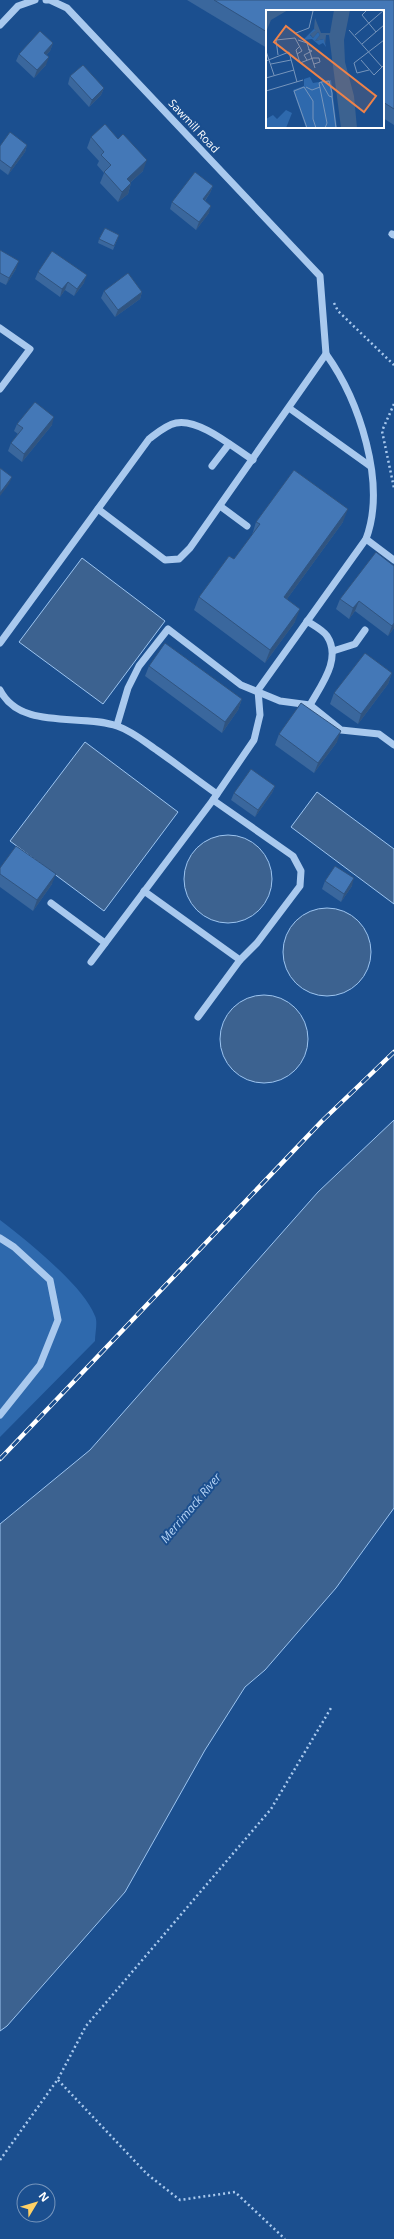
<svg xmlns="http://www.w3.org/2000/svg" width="394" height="2239" viewBox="0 0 394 2239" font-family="'Open Sans',sans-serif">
<rect width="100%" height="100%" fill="#1b4f8f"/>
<path fill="#2e69ad" d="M0,1220C27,1241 83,1285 95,1316C98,1322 95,1333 95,1341L0,1437Z"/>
<g fill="#3c6290" stroke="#9cc4f0">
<path d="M82,558L165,621L103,704L19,642Z"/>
<path d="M85,742L178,812L104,911L10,841Z"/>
<path d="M317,792L394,849V904L291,827Z"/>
<circle cx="228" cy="879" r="44"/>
<circle cx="327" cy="952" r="44"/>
<circle cx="264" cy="1039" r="44"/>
<path d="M394,1120V1508L336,1588L265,1670L245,1687L205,1750L125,1892L7,2026L0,2031V1524L90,1450L318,1192Z"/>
</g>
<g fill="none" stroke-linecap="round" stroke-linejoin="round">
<g stroke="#a9c9ee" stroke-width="2.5" stroke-dasharray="2 3" stroke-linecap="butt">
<path d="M334,303L338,311L394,365"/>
<path d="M394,404L382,431L394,488"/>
<path d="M58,2080L147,2174L180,2200L235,2192L285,2239"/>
<path d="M0,2160L58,2079L86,2026L271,1809L331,1708"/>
</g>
<g stroke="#a9c9ee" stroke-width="7">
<path d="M46,0H50L67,8L320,276L326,354L190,548L179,559L165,560L98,509"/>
<path d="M0,25L18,6L35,0"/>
<path d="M392,234L394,235"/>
<path d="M0,328L30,349L0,389"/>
<path d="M289,408L370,466"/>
<path d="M212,466L229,444"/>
<path d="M220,506L247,526"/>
<path d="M366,539L394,560"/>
<path d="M0,643L149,439C157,433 166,425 176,423C199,418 234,448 253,460"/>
<path d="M333,651L355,644L365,630"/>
<path d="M0,690C21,731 81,713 117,726C132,731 145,742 158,751C178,765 197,780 217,794"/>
<path d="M310,705L341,730L379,734L394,745"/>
<path d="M117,725L128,688L139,666L168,629L241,685L280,701L310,705C321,685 342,659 327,636C323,630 313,625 307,621"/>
<path d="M144,891L240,960L257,943L300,886L301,871L293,856L213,800"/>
<path d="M51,903L105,943"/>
<path d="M91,962L213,800L254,740L260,715L258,690L366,539C387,483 359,400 326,354"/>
<path d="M198,1017L240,960"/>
<path d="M0,1238L14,1247L50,1280L58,1320L40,1365L0,1415"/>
</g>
<g stroke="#fff" stroke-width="4.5">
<path id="rail" d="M0,1459L322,1121L394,1052"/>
</g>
<use href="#rail" stroke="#1b4f8f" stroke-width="3" stroke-dasharray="9" stroke-linecap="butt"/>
</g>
<g fill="#3a679d">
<path d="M187,0H394V125L383,118V11H267V48Z"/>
<path d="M53,43L50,51L46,55V65L34,78L16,61L19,54Z"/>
<path d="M70,76L104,88L101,95L89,107L68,84Z"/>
<path d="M91,137L143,171L131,182V183L128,194L118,202L100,183L104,173L97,165L99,161L87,148Z"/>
<path d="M27,145L25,152L8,175L0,169V146Z"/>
<path d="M213,186L210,193L205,201L209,213L196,230L170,209L172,202Z"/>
<path d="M119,235L113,250L98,243L99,239Z"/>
<path d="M0,250L16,269L6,285L0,282Z"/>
<path d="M38,272L84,283L74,296L65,290L60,297L35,279Z"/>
<path d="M104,291L142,292L140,299L115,317L101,298Z"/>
<path d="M17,424L52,425L22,462L8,451L11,443L18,434L14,431Z"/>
<path d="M256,522H343L287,599L295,622L265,663L194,610L199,597L234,559L252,535Z"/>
<path d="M394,566V628L388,636L355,611L349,619L336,609L340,599Z"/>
<path d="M149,666L242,699L238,710L222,733L145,676Z"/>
<path d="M392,673L388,684L358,724L330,704L334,693Z"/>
<path d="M279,734L337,742L314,773L275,745Z"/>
<path d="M275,786L272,793L255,817L231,800L234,793Z"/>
<path d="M0,868L52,884L33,911L0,887Z"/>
<path d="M325,881L352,886L341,902L322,889Z"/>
</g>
<g fill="#305480">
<path d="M53,43L50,51L41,60L44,53Z"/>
<path d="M49,57L46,65L34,78L37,70Z"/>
<path d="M104,88L101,95L89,107L92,100Z"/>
<path d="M27,145L25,152L8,175L11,168Z"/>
<path d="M147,160L143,171L123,189L127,179Z"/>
<path d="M131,183L128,194L118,202L122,192Z"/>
<path d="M213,186L210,193L200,207L203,199Z"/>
<path d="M211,206L209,213L196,230L199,222Z"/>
<path d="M19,261L16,269L6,285L9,278Z"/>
<path d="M87,275L84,283L74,296L77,289Z"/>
<path d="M68,282L65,290L60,297L62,289Z"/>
<path d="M142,292L140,299L115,317L118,310Z"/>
<path d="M54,417L52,425L22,462L24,454Z"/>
<path d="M12,477L9,484L0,496V493Z"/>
<path d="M348,509L343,522L279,610L284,597Z"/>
<path d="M359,601L355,611L349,619L353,608Z"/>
<path d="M300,609L295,622L265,663L270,650Z"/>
<path d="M394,623V628L388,636L392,626Z"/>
<path d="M392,673L388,684L358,724L361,714Z"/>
<path d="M242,699L238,710L222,733L225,722Z"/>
<path d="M341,731L337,742L314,773L318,763Z"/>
<path d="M275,786L272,793L255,817L258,810Z"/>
<path d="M56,874L52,884L33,911L37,900Z"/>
<path d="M354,878L352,886L341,902L344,894Z"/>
</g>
<g fill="#4478b7" stroke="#305480">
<path d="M214,0H394V109L383,102V11H267V32Z"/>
<path d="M40,31L53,43L44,53L49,57L37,70L19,54Z"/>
<path d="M83,65L104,88L92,100L70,76Z"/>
<path d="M105,124L118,139L123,134L147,160L127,179L131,183L122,192L104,172L111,165L101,155L104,152L91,137Z"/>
<path d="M10,132L27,145L11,168L0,160V146Z"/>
<path d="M195,172L213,186L203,199L211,206L199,222L172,202Z"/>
<path d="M105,228L119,235L114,246L99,239Z"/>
<path d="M0,250L19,261L9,278L0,273Z"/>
<path d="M52,251L87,275L77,289L68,282L62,289L38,272Z"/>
<path d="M128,273L142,292L118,310L104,291Z"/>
<path d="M35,402L54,417L24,454L11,443L23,428L17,424Z"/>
<path d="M0,468L12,477L0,493Z"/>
<path d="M294,470L348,509L284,597L300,609L270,650L199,597L229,556L234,559L260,524L256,522Z"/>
<path d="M376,552L394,566V623L392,626L359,601L353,608L340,599Z"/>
<path d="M165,643L242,699L225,722L149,666Z"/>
<path d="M365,653L392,673L361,714L334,693Z"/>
<path d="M301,703L341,731L318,763L279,734Z"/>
<path d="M251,769L275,786L258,810L234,793Z"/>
<path d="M16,846L56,874L37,900L0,874V868Z"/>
<path d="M335,866L354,878L344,894L325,881Z"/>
</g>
<g text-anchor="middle" stroke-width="4" stroke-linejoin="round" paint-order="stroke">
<g font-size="11" fill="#fff" stroke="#1b4f8f">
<text transform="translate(194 126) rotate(47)" y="4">Sawmill Road</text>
</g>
<g font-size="12" font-style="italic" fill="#b5d3f5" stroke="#1b4f8f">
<text transform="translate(191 1508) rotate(-50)" y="4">Merrimack River</text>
</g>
</g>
<g transform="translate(266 10)">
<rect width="118" height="118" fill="#1b4f8f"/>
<path d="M48,19L51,20L44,25L47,28L52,22L54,25L49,31L58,29L60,37L57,33L53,35L46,29L37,30ZM44,67L47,73L65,70L71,118H40L27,80L38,76V69ZM20,100L26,103L20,118H0V109L7,105L11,109Z" fill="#2e69ad"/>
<path d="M0,0H22L5,10L0,22ZM68,0H84L78,30L79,52L88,86L91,118H75L63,25H60L59,35L58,29L49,31L54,25L52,22L47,28L44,24L50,20L48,19L49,8L55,23H64Z" fill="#3c6290"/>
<path fill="none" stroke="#7695bc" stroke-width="1" d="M101,0L96,5L110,22M83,20L116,57M30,23L43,18L47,1M89,25L118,0M32,30L41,33L49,58M96,34L118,15M34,36L30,40L34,53L47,48M0,41L8,65M12,45L10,30L29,28L36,41L31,44M47,48H53L54,52L48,54M41,50L38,45L46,41L42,39M95,50L108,65L118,55M0,51L23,42L31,72M5,54L25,50M103,60L91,63L88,53L118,30M0,68L28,60M55,72L63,71L66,83V87L63,86L55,72L53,73L61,113L59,118M40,77L46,80L54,77M0,81L37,70M66,87L70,118M41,118L28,81L38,77L47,91V109L50,118"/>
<path fill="#ee8249" fill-opacity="0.15" stroke="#ee8249" stroke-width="2" d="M20,16L110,86L98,102L8,32Z"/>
<rect width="118" height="118" fill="none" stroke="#fff" stroke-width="2"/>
</g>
<g transform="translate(36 2203) rotate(52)"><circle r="19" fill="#1b4f8f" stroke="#7695bc"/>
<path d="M0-3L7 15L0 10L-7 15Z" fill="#ffd166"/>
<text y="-6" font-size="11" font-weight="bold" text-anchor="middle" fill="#ffffff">N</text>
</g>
</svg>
